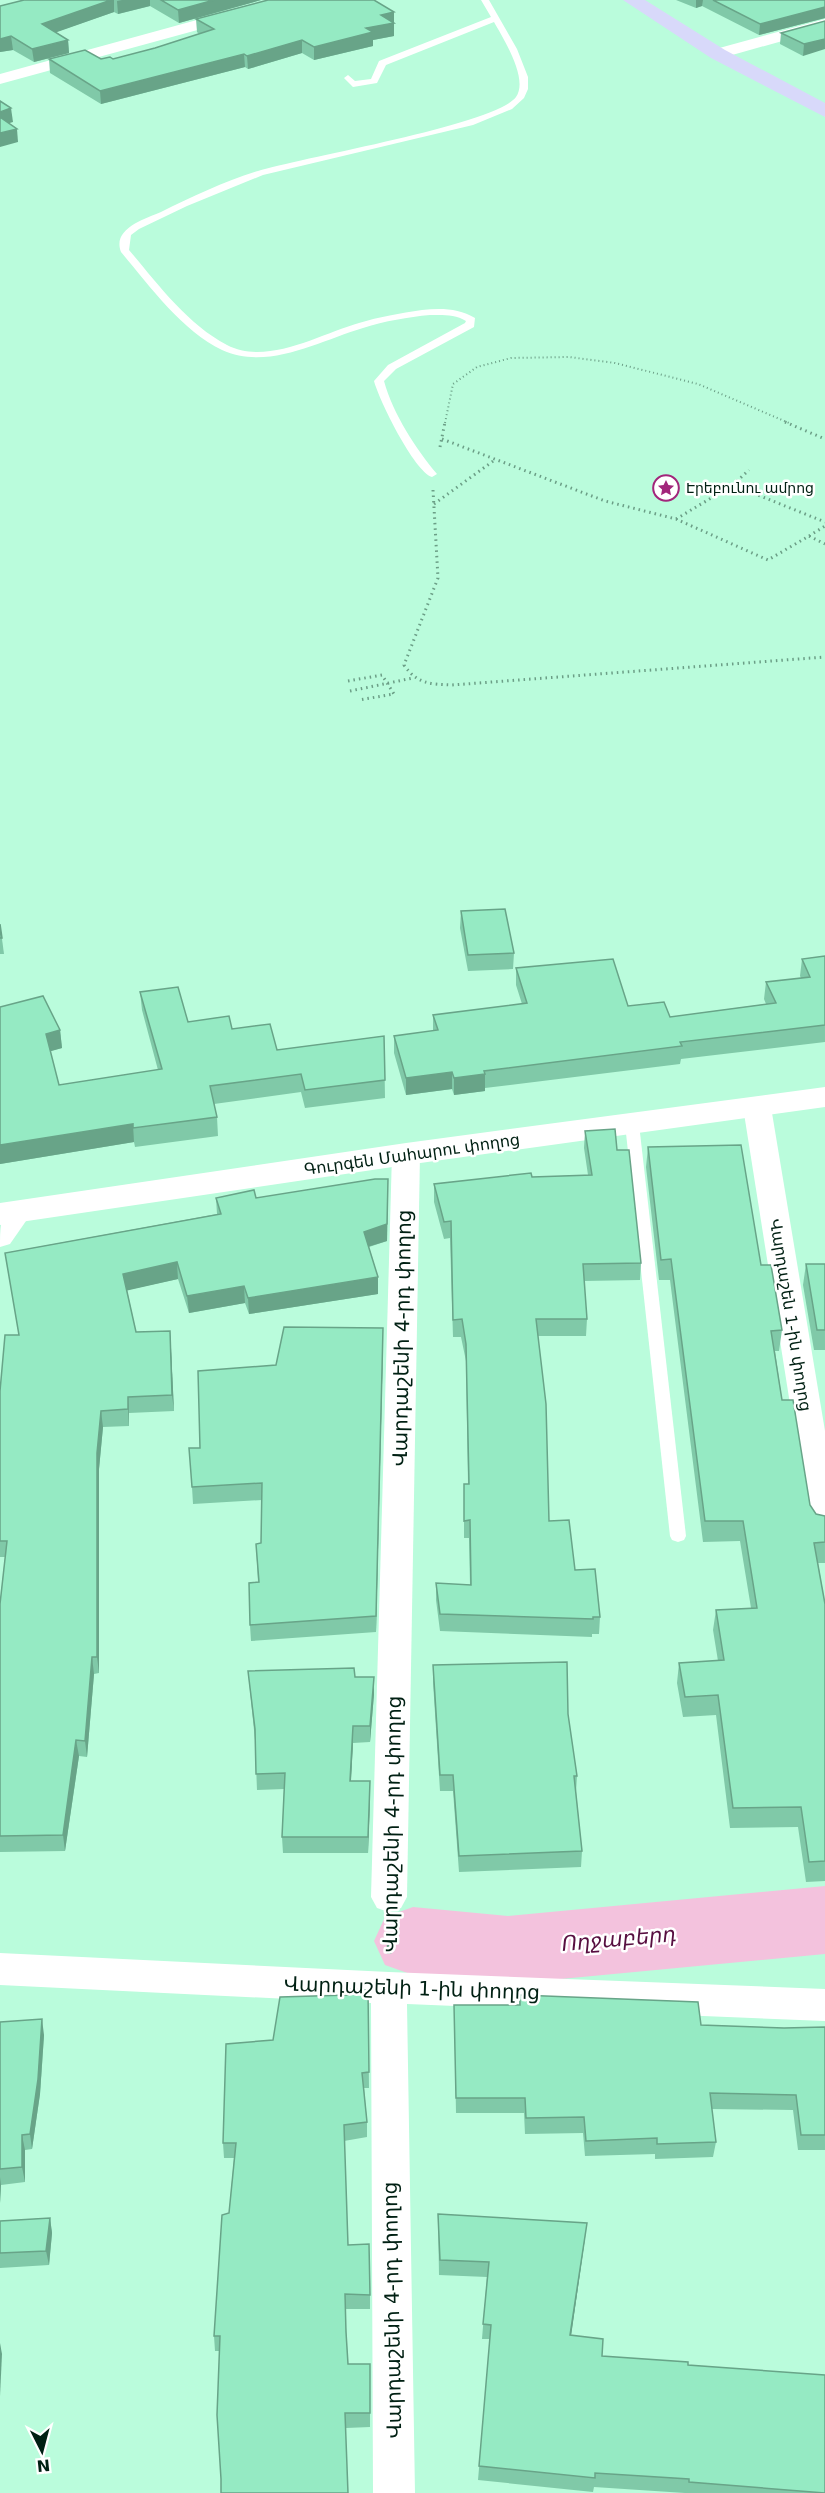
<svg xmlns="http://www.w3.org/2000/svg" width="825" height="2493" viewBox="0 0 825 2493" font-family="'DejaVu Sans','Noto Sans Armenian',sans-serif">
<rect width="100%" height="100%" fill="#bafcdc"/>
<g fill="none" stroke-linecap="round" stroke-linejoin="round">
<path fill="#f3c2dd" fill-rule="evenodd" d="M825,1886V1954L508,1984L413,1975L385,1965L374,1941L385,1917L413,1907L508,1916Z"/>
<path stroke="#6b9e86" stroke-width="2" stroke-dasharray="1 3" stroke-linecap="butt" d="M445,423L453,384L477,367L511,358L569,357L615,363L698,384L789,423"/>
<g stroke="#6b9e86" stroke-width="3" stroke-dasharray="1.5 4" stroke-linecap="butt">
<path d="M785,422L825,439"/>
<path d="M442,439L605,501L676,519L768,560L809,536L825,544"/>
<path d="M440,447L445,422"/>
<path d="M733,485L825,522"/>
<path d="M433,490L438,578L404,665C417,684 430,684 452,685L825,657"/>
<path d="M434,504L496,459"/>
<path d="M676,519L733,485L749,470"/>
<path d="M809,536L825,526"/>
<path d="M348,681L382,675L394,694L359,700"/>
<path d="M350,691L413,678"/>
</g>
<path stroke="#6b9e86" stroke-width="4.5" stroke-dasharray="2 6" stroke-linecap="butt" d="M389,1929V1954"/>
<g fill="#fff" fill-rule="evenodd">
<path d="M481,0H489L517,49L528,77V89L524,98L512,109L473,125L263,175L187,206L139,229L131,235L129,250C157,283 187,324 227,345C267,366 320,334 359,323C379,317 400,313 422,310C440,308 459,308 475,318L474,327L396,369L384,381C393,414 416,449 437,474L432,477C414,471 379,400 374,381L388,365L465,323L466,321C455,314 443,315 430,315C408,317 385,321 363,328C319,341 268,371 222,350C183,332 148,284 121,252C112,229 144,219 161,212C192,197 225,181 258,171C302,157 495,125 516,97C529,79 503,38 494,22L386,65L377,83L353,87L344,78L348,75L355,81L371,79L379,61L491,17Z"/>
<path d="M632,1119L639,1124L686,1536L684,1540L678,1542L672,1540L670,1536L625,1124Z"/>
</g>
<g fill="#fff" fill-rule="evenodd">
<path d="M270,0H309L307,3L274,9L0,84V74Z"/>
<path d="M825,19V29L718,59L710,54L712,50Z"/>
<path d="M757,1098L767,1101L771,1107L825,1431V1536L814,1532L809,1524L743,1107L747,1101Z"/>
<path d="M406,1145L416,1147L420,1154L407,1897L401,1908L389,1912L377,1908L371,1897L392,1154L396,1147Z"/>
<path d="M19,1201L29,1204L33,1211L10,1244L0,1247C0,1226 0,1208 19,1201Z"/>
<path d="M0,1953L389,1972L825,1989V2021L407,2004L415,2493H373L371,2003L0,1985Z"/>
</g>
<path fill="#fff" fill-rule="evenodd" d="M825,1087V1107L406,1165L0,1225V1203L406,1143Z"/>
<path fill="#d8d9fa" fill-rule="evenodd" d="M623,0H645L725,50L825,103V117L711,58Z"/>
</g>
<g fill="#80c9a8">
<path d="M24,0H261L179,23L150,6L118,14L114,12L56,32L68,40L69,53L34,62L13,50L0,52V6Z"/>
<path d="M676,0H825V18L759,35L702,6L696,8Z"/>
<path d="M394,12V36L373,40V46L314,60L302,53L248,69L245,67L101,104L50,73L49,59H113L155,48L199,34L197,32L196,19Z"/>
<path d="M825,21L803,56L780,44L781,33Z"/>
<path d="M461,911L514,953L513,969L468,971L460,928Z"/>
<path d="M0,924L4,954H0Z"/>
<path d="M825,956V1042L681,1059L680,1064L485,1088V1091L454,1095L452,1089L406,1095L394,1053V1036L433,1031V1015L522,1004L516,985V968L628,1006L670,1017L766,1004L764,999L766,982L801,978L800,976L802,959Z"/>
<path d="M140,992L188,1022L232,1029L277,1050L384,1036L385,1098L305,1108L301,1092L214,1104L217,1117L218,1136L135,1147L134,1142L0,1164V1007L60,1030L62,1048L50,1051L59,1085L158,1070L142,1010Z"/>
<path d="M585,1131L617,1150L641,1263L640,1280L584,1281L587,1319L586,1336H538L549,1521L600,1617L599,1634H592V1637L440,1631L436,1600V1583L470,1585L469,1538H464V1484H468L466,1361L461,1337H453L450,1238L444,1239L434,1202V1184L532,1177L588,1175L584,1148Z"/>
<path d="M648,1147L761,1265L782,1330L779,1351H775L782,1400L810,1505L816,1514L825,1516V1563H818L825,1604V1881L806,1882L798,1827L730,1828L716,1715L683,1717L677,1683L679,1663L718,1661L713,1630L716,1610L751,1608L740,1541L703,1542L670,1280H659L646,1167Z"/>
<path d="M388,1179L387,1241L369,1247L378,1277V1294L249,1314L245,1303L189,1313L178,1279L127,1290L136,1332L170,1331L174,1411L129,1413V1426L103,1427L99,1469V1673L94,1674L87,1757L79,1756L65,1851L0,1852V1604L5,1557H0V1391L19,1335L5,1253L217,1214L216,1198H256Z"/>
<path d="M806,1264H825V1350H814L803,1285Z"/>
<path d="M383,1344L376,1632L251,1641L250,1625L258,1582L256,1544L261,1543L262,1500L193,1504L192,1487L200,1448L276,1365Z"/>
<path d="M433,1665L568,1714L577,1776L576,1792L582,1851L581,1867L459,1872L453,1791H440L433,1682Z"/>
<path d="M248,1671L355,1677L374,1694L370,1742L353,1743L351,1781L370,1797L368,1853H283L282,1837L284,1789L257,1790L255,1740Z"/>
<path d="M368,1990L369,2088H364L367,2122V2137L344,2141L348,2245L370,2259V2309H345L348,2364H370V2427L346,2428L220,2351H215L214,2336L229,2213L234,2158H224L223,2143L273,2040L348,1995Z"/>
<path d="M520,1995L701,2025L784,2028L825,2027V2150H798L793,2110L711,2109L716,2142L713,2157L655,2159V2154L585,2156L583,2133L525,2134L524,2113H456L454,2005H519Z"/>
<path d="M0,2022L44,2035L40,2094L32,2149L25,2150V2182L1,2185L0,2203Z"/>
<path d="M438,2214L585,2238L571,2336L602,2356L688,2365L825,2493H685L594,2487L593,2492L478,2480L490,2339H482L487,2277L439,2275Z"/>
<path d="M50,2218L52,2233L49,2265L0,2268V2221Z"/>
</g>
<g fill="#68a488">
<path d="M111,0H114V12L43,37L42,24Z"/>
<path d="M122,0H150V6L118,14L117,1Z"/>
<path d="M214,0H261L179,23L178,10Z"/>
<path d="M696,0H703L702,6L696,8Z"/>
<path d="M825,7V18L759,35L760,24Z"/>
<path d="M394,12V36L373,40V46L314,60V47L366,28L381,15Z"/>
<path d="M11,36L13,50L0,52V39Z"/>
<path d="M825,39V49L803,56L804,44Z"/>
<path d="M68,40L69,53L34,62L32,49Z"/>
<path d="M302,40V53L248,69L247,56Z"/>
<path d="M244,54L245,67L101,104L100,91Z"/>
<path d="M11,108L13,122L0,126V112Z"/>
<path d="M17,129L18,142L0,147V133Z"/>
<path d="M60,1030L62,1048L48,1052L46,1034Z"/>
<path d="M452,1072V1089L406,1095V1078Z"/>
<path d="M485,1074V1091L454,1095V1078Z"/>
<path d="M133,1124L134,1142L0,1164V1145Z"/>
<path d="M388,1179L387,1241L364,1248V1232Z"/>
<path d="M177,1262L178,1279L125,1291L123,1274Z"/>
<path d="M378,1277V1294L249,1314L248,1298Z"/>
<path d="M244,1286L245,1303L189,1313L187,1296Z"/>
<path d="M383,1328V1344L376,1632V1616Z"/>
<path d="M170,1331L171,1348L174,1411L172,1395Z"/>
<path d="M128,1397L129,1413V1426L128,1409Z"/>
<path d="M101,1411L103,1427L99,1469V1673L97,1657V1453Z"/>
<path d="M92,1657L94,1674L87,1757L85,1741Z"/>
<path d="M374,1677V1694L370,1742V1726Z"/>
<path d="M353,1726V1743L350,1797V1781Z"/>
<path d="M76,1740L79,1756L65,1851L63,1835Z"/>
<path d="M370,1781V1797L368,1853V1837Z"/>
<path d="M42,2019L44,2035L40,2094L32,2149L30,2134Z"/>
<path d="M22,2135L25,2150V2182L22,2167Z"/>
<path d="M0,2177L1,2185L0,2203Z"/>
<path d="M50,2218L52,2233L49,2265L46,2251Z"/>
<path d="M587,2223L585,2238L569,2350L570,2335Z"/>
<path d="M0,2343L2,2354L0,2396Z"/>
</g>
<g fill="#95eac3" stroke="#68a488" stroke-width="1.5">
<path d="M24,0H111L42,24L68,40L32,49L11,36L0,39V6Z"/>
<path d="M161,0H214L178,10Z"/>
<path d="M268,0H374L394,12L381,15L394,23L366,28L373,32L314,47L302,40L247,56L244,54L100,91L49,59L85,50L101,59L110,57L113,59L155,48L214,29L196,19Z"/>
<path d="M713,0H825V7L760,24Z"/>
<path d="M825,21V39L804,44L781,33Z"/>
<path d="M0,101L11,108L0,112Z"/>
<path d="M0,117L17,129L0,133Z"/>
<path d="M505,909L514,953L468,955L461,911Z"/>
<path d="M0,924L2,938H0Z"/>
<path d="M825,956V1025L680,1042L682,1046L484,1071L485,1074L454,1078L452,1072L406,1078L394,1036L438,1030L433,1015L527,1003L516,968L613,959L628,1006L664,1002L670,1017L776,1003L766,982L810,977L802,959Z"/>
<path d="M178,987L188,1022L229,1016L232,1029L270,1024L277,1050L384,1036L385,1080L305,1090L301,1074L210,1086L217,1117L133,1128V1124L0,1145V1007L43,996L60,1030L46,1034L59,1085L162,1069L140,992Z"/>
<path d="M615,1129L617,1150H629L641,1263L583,1264L587,1319H536L546,1404L549,1521L569,1520L575,1570L595,1569L600,1617H593V1619L440,1614L436,1583L471,1585L470,1520L464,1521V1484H469L466,1344L462,1319L453,1320L451,1221L444,1222L434,1184L531,1173L532,1177L592,1175L585,1131Z"/>
<path d="M741,1145L761,1265H771L782,1330L771,1331L782,1400H793L810,1505L816,1514L825,1516V1542L814,1543L825,1604V1861L809,1862L801,1807L733,1808L718,1695L685,1697L679,1663L724,1660L716,1610L757,1608L743,1521H705L671,1259L661,1260L648,1147Z"/>
<path d="M375,1179H388L387,1224L364,1232L378,1277L248,1298L244,1286L187,1296L177,1262L123,1274L136,1332L170,1331L172,1395L128,1397V1409L101,1411L97,1453V1657H92L85,1741L76,1740L63,1835L0,1836V1604L7,1541H0V1391L5,1335H19L5,1253L221,1214L216,1198L254,1190L256,1198Z"/>
<path d="M806,1264H825V1330H817Z"/>
<path d="M284,1327L383,1328L376,1616L250,1625L249,1583L259,1582L256,1544L261,1543L262,1483L192,1487L189,1448H200L198,1371L276,1365Z"/>
<path d="M567,1662L568,1714L577,1776H574L582,1851L459,1856L453,1775H440L433,1665Z"/>
<path d="M354,1668L355,1677H374L370,1726H353L350,1781H370L368,1837H282L285,1773L256,1774L255,1729L248,1671Z"/>
<path d="M349,1989L368,1990L369,2072L362,2073L367,2122L344,2125L348,2245L369,2244L370,2295L345,2294L346,2332L348,2364H370V2413H345L348,2493H221V2479L217,2415L220,2336H214L222,2215L229,2213L236,2143H223L226,2044L273,2040L280,1997L348,1995Z"/>
<path d="M520,1995L698,2002L701,2025L784,2028L825,2027V2135H801L796,2095L710,2093L716,2142L657,2144V2138L586,2141L584,2117L526,2118L525,2098H456L454,2005H520Z"/>
<path d="M42,2019L38,2079L30,2134L22,2135V2167L0,2169V2022Z"/>
<path d="M438,2214L587,2223L570,2335L603,2339L602,2356L688,2362V2365L825,2375V2493L689,2482V2479L595,2473V2478L479,2466L491,2325L483,2324L489,2262L440,2260Z"/>
<path d="M50,2218L46,2251L0,2253V2221Z"/>
</g>
<defs>
<g id="sight-ring" transform="scale(1.35)"><circle r="9.5" fill="#fff" stroke="#a2267b" stroke-width="1.5"/><path d="M0-6L1.8-2.2L6-1.7L2.9 1.2L3.7 5.4L0 3.3L-3.7 5.4L-2.9 1.2L-6-1.7L-1.8-2.2Z" fill="#a2267b"/></g>
</defs>
<g fill-rule="evenodd">
<use href="#sight-ring" x="666" y="488"/>
</g>
<g text-anchor="middle" stroke-width="5" stroke-linejoin="round" paint-order="stroke">
<g font-size="14" fill="#002013" stroke="#fff" text-anchor="start">
<text x="686" y="493">Էրեբունու ամրոց</text>
</g>
<g font-size="16" fill="#002013" stroke="#fff">
<text transform="translate(412 1154) rotate(-8)" y="6">Գուրգեն Մահարու փողոց</text>
<text transform="translate(791 1315) rotate(81)" y="6">Վարդաշեն 1-ին փողոց</text>
</g>
<g font-size="20" fill="#002013" stroke="#fff">
<text transform="translate(402 1338) rotate(-89)" y="7">Վարդաշենի 4-րդ փողոց</text>
<text transform="translate(392 1824) rotate(-89)" y="7">Վարդաշենի 4-րդ փողոց</text>
<text transform="translate(412 1988) rotate(2)" y="7">Վարդաշենի 1-ին փողոց</text>
<text transform="translate(392 2310) rotate(-91)" y="7">Վարդաշենի 4-րդ փողոց</text>
</g>
<g font-size="21" font-style="italic" fill="#570e40" stroke="#fff">
<text transform="translate(619 1939) rotate(-5)" y="7">Ողջաբերդ</text>
</g>
</g>
<g transform="translate(42 2451) rotate(174)" stroke="#ffffff" stroke-width="4.5" paint-order="stroke">
<path d="M0-4.5L10 22L0 15L-10 22Z" fill="#002013"/>
<text y="-9" font-size="16" font-weight="bold" text-anchor="middle" fill="#002013">N</text>
</g>
</svg>
